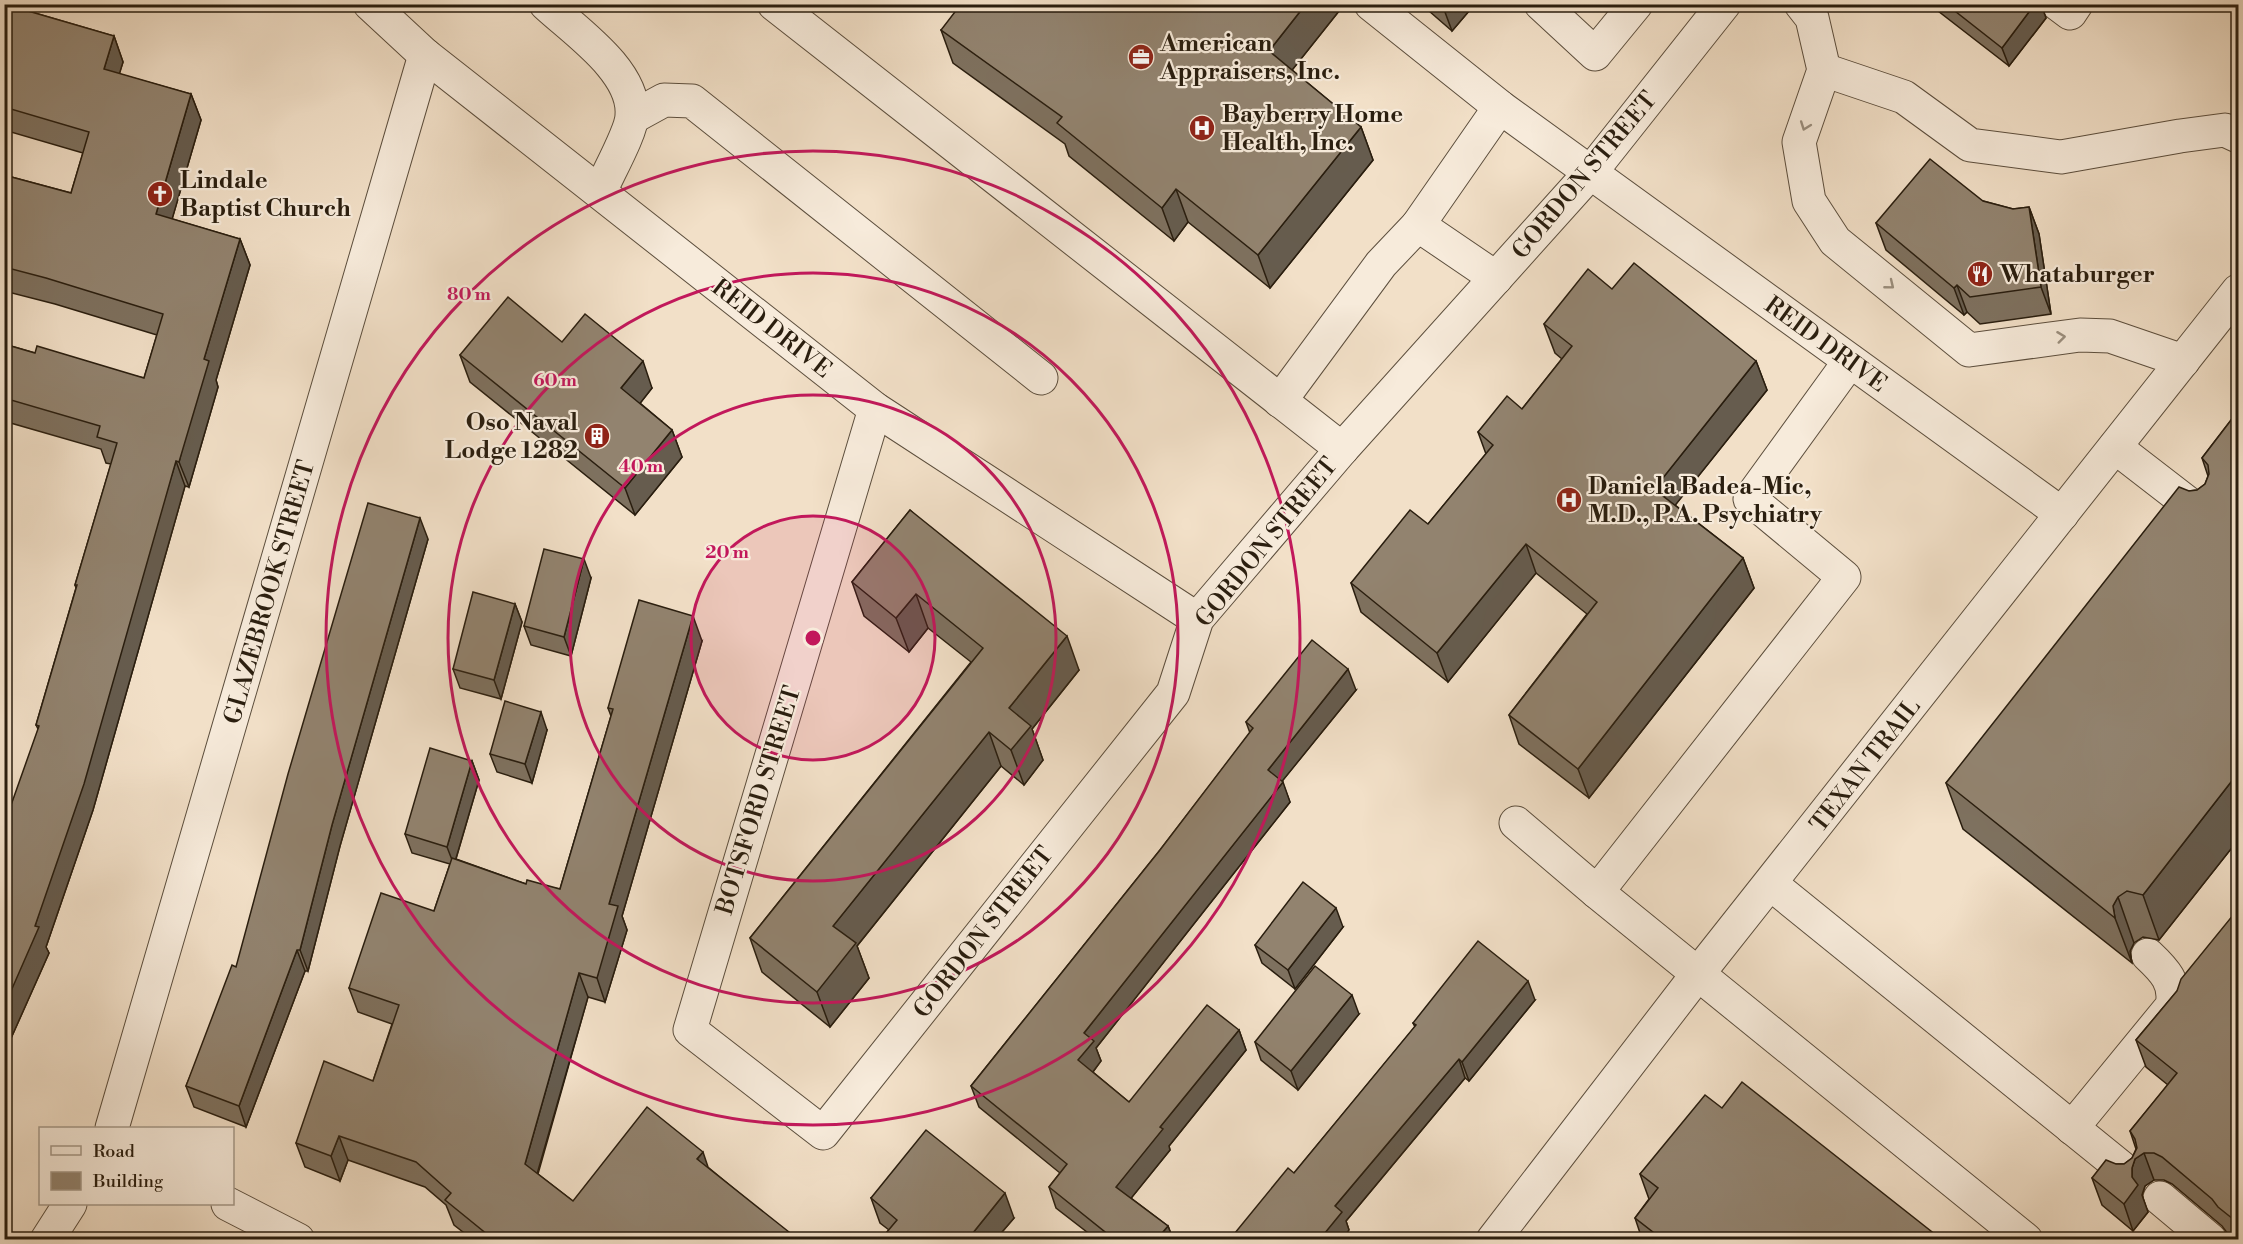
<svg xmlns="http://www.w3.org/2000/svg" width="2243" height="1244" viewBox="0 0 2243 1244" font-family="'Libre Bodoni',serif">
<rect width="100%" height="100%" fill="#f2e0c8"/>
<filter id="stains"><feTurbulence type="fractalNoise" baseFrequency=".00333" numOctaves="4"/><feColorMatrix values="0 0 0 0 .2 0 0 0 0 .09 0 0 0 0 .02 0 0 0 .5 -.17"/></filter>
<radialGradient id="worn" r=".72"><stop offset=".6" stop-color="#630" stop-opacity="0"/><stop offset="1" stop-color="#630" stop-opacity=".3"/></radialGradient>
<g fill="none" stroke-linecap="round" stroke-linejoin="round">
<g stroke="#5c4e3d" stroke-width="35">
<g id="minor">
<path d="M370,4L425,55L875,409L1197,619"/>
<path d="M546,4C575,31 635,71 632,115C632,131 607,175 600,192"/>
<path d="M774,4L1342,449"/>
<path d="M1371,4L1500,107L2062,514"/>
<path d="M1541,4L1595,54L1636,4"/>
<path d="M1801,4L1812,18L1824,70L1799,142L1809,201L1835,241L1969,350L2080,335L2110,336L2183,361"/>
<path d="M2058,4L2070,13L2076,4"/>
<path d="M1824,70L1904,97L1970,145L2061,157L2180,136L2225,130L2238,136"/>
<path d="M633,117L664,100L692,101L1041,378"/>
<path d="M1418,225L1500,107"/>
<path d="M1280,401L1381,264L1418,225L1496,278"/>
<path d="M875,409L690,1030L823,1133L1173,693L1197,619L1342,449L1590,173L1724,4"/>
<path d="M2115,447L2207,518"/>
<path d="M1516,823L1597,892L1844,577L1750,499L1850,361"/>
<path d="M1771,884L2128,1173"/>
<path d="M1597,892L2026,1240"/>
<path d="M112,1128L425,55"/>
<path d="M2072,1128L2172,1006C2177,983 2164,970 2148,955"/>
<path d="M2160,1198L2210,1240"/>
<path d="M228,1204L298,1240"/>
<path d="M47,1240L70,1204"/>
<path d="M1493,1240L1697,975L2238,291"/>
</g>
</g>
<use href="#minor" stroke="#f7ebdb" stroke-width="33"/>
</g>
<g fill="#7e715f" stroke="#2a1e0f" stroke-width="1.5">
<path d="M4,4L114,36L123,62L119,74L191,94L201,120L172,219L240,239L250,265L216,380L218,387L189,487L185,486L93,810L46,947L49,953L4,1054L38,729L36,725L76,588L75,585L111,464L106,463L101,449L7,422L4,429V344L35,353L144,378L157,335L55,304L4,291V175L71,193L83,153L4,130Z"/>
<path d="M1421,4H1475L1452,31Z"/>
<path d="M1929,4H2041L2046,18L2009,66Z"/>
<path d="M1339,11L1292,70L1361,127L1373,160L1270,288L1188,222L1174,241L1069,156L1065,144L953,63L941,30Z"/>
<path d="M1983,201L2013,209L2029,207L2039,234L2051,314L1980,324L1967,312L1964,315L1886,250L1876,223Z"/>
<path d="M1612,289L1756,361L1767,390L1675,505L1743,558L1754,588L1589,798L1519,744L1509,715L1587,614L1536,573L1448,682L1361,612L1351,583L1428,524L1486,454L1478,432L1522,409L1562,359L1555,353L1544,324Z"/>
<path d="M562,342L652,388L640,403L672,430L682,457L635,515L470,382L460,355Z"/>
<path d="M2238,411V840L2159,940L2143,937L2134,943L2130,951L2132,963L1963,829L1946,783L2189,491L2197,490L2205,484L2208,476L2202,458Z"/>
<path d="M910,510L1079,670L1032,729L1043,760L1024,785L1001,766L857,946L869,978L830,1027L762,972L750,938L971,662L928,628L909,652L864,616L852,582Z"/>
<path d="M428,539L340,846L308,971H305L246,1127L194,1107L186,1086L236,967Z"/>
<path d="M591,578L571,656L531,645L524,626Z"/>
<path d="M515,604L522,622L501,699L460,688L453,669Z"/>
<path d="M702,641L622,916L627,930L605,1002L588,997L538,1174L573,1201L709,1168L795,1239H472L454,1225L446,1205L425,1187L348,1160L340,1181L305,1167L296,1143L373,1081L392,1024L358,1012L349,988L434,911L450,864L412,853L405,834L472,761L479,780L456,859L526,884L560,889L611,716L608,708Z"/>
<path d="M1356,690L1282,781L1290,802L1096,1048L1101,1061L1093,1072L1129,1102L1239,1030L1246,1050L1169,1146L1170,1150L1131,1198L1168,1226L1173,1239H1096L1056,1208L1049,1187L1060,1173L979,1107L971,1086L1160,850L1250,733L1246,722Z"/>
<path d="M547,730L532,783L497,772L490,754Z"/>
<path d="M2238,909V1239H2235L2228,1234L2222,1226L2172,1184L2164,1180H2154L2145,1186L2142,1195L2148,1212L2133,1231L2102,1205L2092,1178L2116,1164H2124L2132,1158L2136,1149L2130,1131L2168,1085L2146,1067L2136,1040L2177,991Z"/>
<path d="M1343,927L1295,989L1262,963L1255,945Z"/>
<path d="M1535,1000L1469,1081L1465,1078L1346,1221L1349,1230L1294,1173L1415,1027L1413,1023Z"/>
<path d="M1359,1014L1298,1090L1261,1060L1255,1042Z"/>
<path d="M1722,1108L1941,1239H1642L1635,1218L1649,1199L1640,1174Z"/>
<path d="M871,1198L1014,1218L996,1239H881L889,1230L880,1223Z"/>
</g>
<g fill="#665c4e" stroke="#2a1e0f" stroke-width="1.5">
<path d="M1306,4H1337L1339,11L1281,84L1269,51Z"/>
<path d="M1442,4H1475L1452,31Z"/>
<path d="M2035,4H2041L2046,18L2009,66L2002,48Z"/>
<path d="M114,36L123,62L113,95L104,69Z"/>
<path d="M191,94L201,120L166,240L156,214Z"/>
<path d="M1361,127L1373,160L1270,288L1258,255Z"/>
<path d="M1176,189L1188,222L1174,241L1162,208Z"/>
<path d="M2029,207L2039,234L2051,314L2041,287Z"/>
<path d="M240,239L250,265L216,380L218,387L189,487L179,462L204,359Z"/>
<path d="M1957,285L1967,312L1964,315L1954,288Z"/>
<path d="M643,361L652,388L631,415L621,388Z"/>
<path d="M1756,361L1767,390L1665,518L1654,489Z"/>
<path d="M4,416L7,422L4,429Z"/>
<path d="M672,430L682,457L635,515L625,488Z"/>
<path d="M176,461L185,486L93,810L46,947L49,953L4,1054V1007L35,926Z"/>
<path d="M420,518L428,539L340,846L308,971L300,950L332,825Z"/>
<path d="M1526,544L1536,573L1448,682L1437,653Z"/>
<path d="M1743,558L1754,588L1589,798L1578,769Z"/>
<path d="M584,559L591,578L571,656L564,637Z"/>
<path d="M916,594L928,628L909,652L896,618Z"/>
<path d="M515,604L522,622L501,699L494,680Z"/>
<path d="M693,616L702,641L622,916L627,930L605,1002L597,978L609,904Z"/>
<path d="M1067,636L1079,670L1032,729L1043,760L1024,785L1011,750L1009,708Z"/>
<path d="M1348,669L1356,690L1275,790L1268,770Z"/>
<path d="M541,712L547,730L532,783L525,764Z"/>
<path d="M989,732L1001,766L857,946L869,978L830,1027L817,992L833,926Z"/>
<path d="M472,761L479,780L454,865L447,847Z"/>
<path d="M2238,773V840L2159,940L2143,895Z"/>
<path d="M1283,782L1290,802L1096,1048L1101,1061L1086,1081L1078,1060L1084,1033Z"/>
<path d="M2118,897L2134,943L2130,951L2132,963L2115,918L2113,906Z"/>
<path d="M1336,908L1343,927L1295,989L1288,970Z"/>
<path d="M297,950L305,971L246,1127L239,1106Z"/>
<path d="M579,973L588,997L533,1188L525,1164Z"/>
<path d="M1528,981L1535,1000L1469,1081L1462,1062Z"/>
<path d="M1352,995L1359,1014L1298,1090L1291,1071Z"/>
<path d="M1239,1030L1246,1050L1169,1146L1170,1150L1124,1207L1116,1187L1160,1127Z"/>
<path d="M1459,1059L1465,1078L1346,1221L1349,1230L1342,1239H1320L1335,1206Z"/>
<path d="M339,1136L348,1160L340,1181L331,1156Z"/>
<path d="M703,1152L711,1176L697,1159Z"/>
<path d="M2144,1153L2154,1180L2145,1186L2142,1195L2148,1212L2133,1231L2124,1204L2132,1177V1168L2135,1159Z"/>
<path d="M1005,1193L1014,1218L996,1239H968Z"/>
<path d="M1168,1226L1173,1239H1157Z"/>
</g>
<g fill="#92836f" stroke="#2a1e0f" stroke-width="1.5">
<path d="M4,4L114,36L104,69L191,94L156,214L240,239L204,359L209,361L179,462L176,461L84,784L35,926L39,927L4,1007V825L39,726L36,725L77,585H75L117,443L97,437L100,426L4,398V344L35,353L37,346L144,378L163,314L46,278L4,267V175L71,193L89,132L4,107Z"/>
<path d="M961,4H1306L1269,51L1361,127L1258,255L1176,189L1162,208L1057,123L1062,117L941,30Z"/>
<path d="M1946,4H2035L2002,48Z"/>
<path d="M1930,159L1983,201L2013,209L2029,207L2041,287L1970,297L1957,285L1954,288L1876,223Z"/>
<path d="M1634,263L1756,361L1654,489L1743,558L1578,769L1509,715L1597,602L1526,544L1437,653L1351,583L1410,510L1428,524L1493,445L1478,432L1507,396L1522,409L1572,346L1544,324L1588,269L1612,289Z"/>
<path d="M508,297L562,342L585,314L643,361L621,388L672,430L625,488L460,355Z"/>
<path d="M2238,411V773L2143,895L2127,891L2118,897L2113,906L2115,918L1946,783L2179,487L2189,491L2197,490L2205,484L2209,474L2208,465L2202,458Z"/>
<path d="M368,503L420,518L332,825L300,950H297L239,1106L186,1086L232,965L236,967L288,774Z"/>
<path d="M910,510L1067,636L1009,708L1031,726L1011,750L989,732L833,926L856,943L817,992L750,938L983,648L916,594L896,618L852,582Z"/>
<path d="M544,549L584,559L564,637L524,626Z"/>
<path d="M473,592L515,604L494,680L453,669Z"/>
<path d="M639,600L693,616L609,904L618,906L597,978L579,973L525,1164L573,1201L647,1107L703,1152L697,1159L794,1236L791,1239H493L445,1200L451,1193L416,1162L339,1136L331,1156L296,1143L324,1061L373,1081L399,1005L349,988L381,893L434,911L452,858L526,884L527,880L560,889L613,709L608,708Z"/>
<path d="M1312,640L1348,669L1268,770L1283,782L1084,1033L1094,1041L1078,1060L1129,1102L1207,1005L1239,1030L1160,1127L1163,1129L1116,1187L1168,1226L1157,1239H1100L1105,1232L1049,1187L1067,1164L971,1086L1160,850L1253,728L1246,722Z"/>
<path d="M505,701L541,712L525,764L490,754Z"/>
<path d="M430,748L472,761L447,847L405,834Z"/>
<path d="M1303,882L1336,908L1288,970L1255,945Z"/>
<path d="M2238,909V1223L2218,1207L2212,1199L2162,1157L2154,1153H2144L2135,1159L2132,1168V1177L2138,1185L2124,1204L2092,1178L2106,1160L2116,1164H2124L2132,1158L2137,1148L2135,1139L2130,1131L2177,1073L2136,1040L2177,991L2181,979Z"/>
<path d="M1478,941L1528,981L1462,1062L1459,1059L1335,1206L1342,1212L1320,1239H1230L1288,1168L1294,1173L1416,1025L1413,1023Z"/>
<path d="M1315,966L1352,995L1291,1071L1255,1042Z"/>
<path d="M1742,1082L1941,1239H1662L1635,1218L1658,1188L1640,1174L1705,1095L1722,1108Z"/>
<path d="M926,1130L1005,1193L968,1239H881L897,1220L871,1198Z"/>
</g>
<defs><path id="oneway-chevron" d="M-2-3.5L2.5 0L-2 3.5" fill="none" stroke-width="1.6" stroke-linecap="round" stroke-linejoin="round" transform="scale(1.5)"/></defs>
<g stroke="#9b8f7f">
<use href="#oneway-chevron" transform="translate(1805 126) rotate(110)"/>
<use href="#oneway-chevron" transform="translate(1890 285) rotate(39)"/>
<use href="#oneway-chevron" transform="translate(2061 337) rotate(-7)"/>
</g>
<circle cx="813" cy="638" r="122" fill="#c2185b" fill-opacity=".12"/>
<g fill="none" stroke="#c2185b" stroke-width="3">
<circle cx="813" cy="638" r="122"/>
<circle cx="813" cy="638" r="243"/>
<circle cx="813" cy="638" r="365"/>
<circle cx="813" cy="638" r="487"/>
</g>
<defs>
<g id="office-disc" transform="scale(1.35)"><circle r="9.5" fill="#8f2418" stroke="#f7ebdb"/><path d="M-6-3h4V-5.5h4V-3h4V5H-6ZM-1-4.5V-3h2v-1.5ZM-6 0V1H6V0Z" fill="#fff"/></g>
<g id="hospital-disc" transform="scale(1.35)"><circle r="9.5" fill="#8f2418" stroke="#f7ebdb"/><path d="M-5-5h3v3.5h4V-5h3V5h-3V1.5h-4V5h-3Z" fill="#fff"/></g>
<g id="church-disc" transform="scale(1.35)"><circle r="9.5" fill="#8f2418" stroke="#f7ebdb"/><path d="M-1.2-6h2.4v3.5h3.3v2.4h-3.3V6h-2.4V-.1h-3.3v-2.4h3.3Z" fill="#fff"/></g>
<g id="restaurant-disc" transform="scale(1.35)"><circle r="9.5" fill="#8f2418" stroke="#f7ebdb"/><path d="M-5-6h1v4h1v-4h1v4h1v-4h1v5L-1.5 .5V6h-2V.5L-5-1ZM5-6V6H3V1.5H1.5Q1.5-4 5-6Z" fill="#fff"/></g>
<g id="building-disc" transform="scale(1.35)"><circle r="9.5" fill="#8f2418" stroke="#f7ebdb"/><path d="M-4-6H4V6H1V3H-1V6H-4ZM-2.5-4.3h1.7v1.8h-1.7ZM.8-4.3h1.7v1.8H.8ZM-2.5-1h1.7V.8h-1.7ZM.8-1h1.7V.8H.8Z" fill="#fff"/></g>
</defs>
<g fill-rule="evenodd">
<use href="#office-disc" x="1141" y="57"/>
<use href="#hospital-disc" x="1202" y="128"/>
<use href="#church-disc" x="160" y="194"/>
<use href="#restaurant-disc" x="1980" y="274"/>
<use href="#building-disc" x="597" y="436"/>
<use href="#hospital-disc" x="1569" y="500"/>
</g>
<g text-anchor="middle" stroke-width="4.5" stroke-linejoin="round" paint-order="stroke">
<g font-size="24" font-weight="bold" fill="#2a1e0f" stroke="#f7ebdb" text-anchor="start">
<text x="1160" y="51">American<tspan x="1160" dy="28">Appraisers, Inc.</tspan></text>
<text x="1222" y="122">Bayberry Home<tspan x="1222" dy="28">Health, Inc.</tspan></text>
<text x="180" y="188">Lindale<tspan x="180" dy="28">Baptist Church</tspan></text>
<text x="2000" y="282">Whataburger</text>
<text x="578" y="430" text-anchor="end">Oso Naval<tspan x="578" dy="28">Lodge 1282</tspan></text>
<text x="1588" y="494">Daniela Badea-Mic,<tspan x="1588" dy="28">M.D., P.A. Psychiatry</tspan></text>
</g>
<g font-size="24" fill="#2a1e0f" stroke="#f7ebdb">
<text transform="translate(1584 175) rotate(-50)" y="8">GORDON STREET</text>
<text transform="translate(772 328) rotate(38)" y="8">REID DRIVE</text>
<text transform="translate(1826 344) rotate(36)" y="8">REID DRIVE</text>
<text transform="translate(1266 542) rotate(-51)" y="8">GORDON STREET</text>
<text transform="translate(269 592) rotate(-74)" y="8">GLAZEBROOK STREET</text>
<text transform="translate(1865 765) rotate(-52)" y="8">TEXAN TRAIL</text>
<text transform="translate(758 800) rotate(-73)" y="8">BOTSFORD STREET</text>
<text transform="translate(983 932) rotate(-52)" y="8">GORDON STREET</text>
</g>
</g>
<circle cx="813" cy="638" r="9" fill="#c2185b" stroke="#f7ebdb" stroke-width="3"/>
<g font-size="18" text-anchor="middle" font-weight="bold" fill="#c2185b" stroke="#f7ebdb" stroke-width="4.5" stroke-linejoin="round" paint-order="stroke">
<text x="469" y="300">80 m</text>
<text x="555" y="386">60 m</text>
<text x="641" y="472">40 m</text>
<text x="727" y="558">20 m</text>
</g>
<rect width="2243" height="1244" fill="none" stroke="#f2e0c8" stroke-width="24"/>
<rect x="6" y="6" width="2231" height="1232" fill="none" stroke="#2a1e0f" stroke-width="3"/>
<rect x="12" y="12" width="2219" height="1220" fill="none" stroke="#2a1e0f" stroke-width="1.5"/>
<rect x="39" y="1127" width="195" height="78" fill="#f7ebdb" stroke="#a59989" stroke-width="1.5"/>
<rect x="51" y="1146" width="30" height="9" fill="#f7ebdb" stroke="#a59989" stroke-width="1.5"/>
<text x="93" y="1157" font-size="18" fill="#2a1e0f">Road</text>
<rect x="51" y="1172" width="30" height="18" fill="#92836f" stroke="#a59989" stroke-width="1.5"/>
<text x="93" y="1187" font-size="18" fill="#2a1e0f">Building</text>
<rect width="100%" height="100%" filter="url(#stains)"/>
<rect width="100%" height="100%" fill="url(#worn)"/>
</svg>
